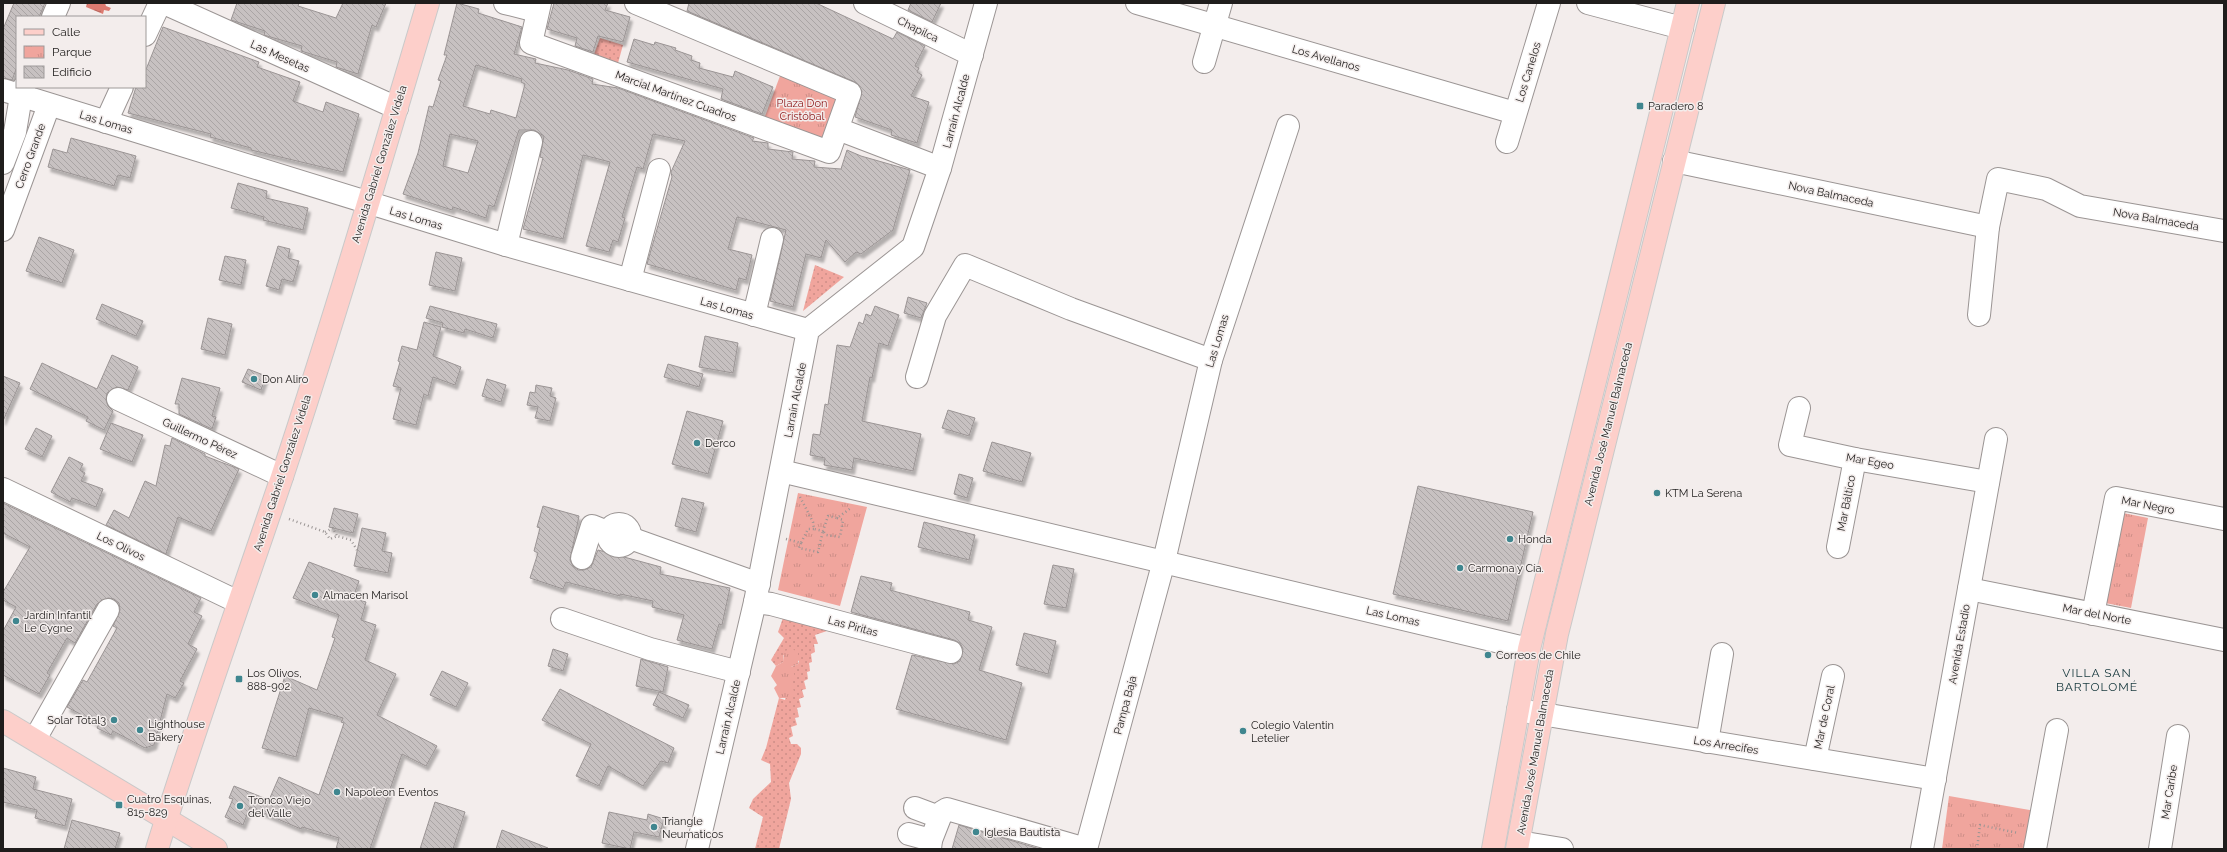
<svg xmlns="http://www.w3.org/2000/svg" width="2227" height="852" viewBox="0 0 2227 852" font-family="Raleway,sans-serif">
<defs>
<pattern id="grass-dots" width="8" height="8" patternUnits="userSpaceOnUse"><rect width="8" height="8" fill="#f0a59d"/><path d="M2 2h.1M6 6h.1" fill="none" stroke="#cd8e87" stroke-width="1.8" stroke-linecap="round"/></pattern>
<pattern id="park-tufts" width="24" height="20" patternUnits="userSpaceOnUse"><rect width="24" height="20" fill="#f0a59d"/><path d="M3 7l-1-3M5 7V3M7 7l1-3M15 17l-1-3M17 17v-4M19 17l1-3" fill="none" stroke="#cd8e87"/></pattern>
<pattern id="water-ripples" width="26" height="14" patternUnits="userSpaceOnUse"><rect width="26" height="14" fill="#dc7b71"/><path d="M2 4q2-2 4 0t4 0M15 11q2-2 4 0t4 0" fill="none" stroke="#b2645c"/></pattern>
<pattern id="building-back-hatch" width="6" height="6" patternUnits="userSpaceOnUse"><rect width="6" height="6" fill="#c7c1c1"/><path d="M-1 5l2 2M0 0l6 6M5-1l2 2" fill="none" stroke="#aaa5a5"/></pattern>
<filter id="shadow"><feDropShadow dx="2.5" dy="4.5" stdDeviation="1" flood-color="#0004"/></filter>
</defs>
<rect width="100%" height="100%" fill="#f3edec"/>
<g fill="url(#grass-dots)">
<path d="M600,38L623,45L618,63L593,57Z"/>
<path d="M815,265L844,277L803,311Z"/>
<path d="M784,615L822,623L827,631L815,635L818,644H814L815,652L811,654L812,662L809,663L810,671L807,672L808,679L804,681L806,689L802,690L804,697L799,699L801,707L797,708L799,717L795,718L797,725L791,727L793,736L789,738L791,744H797L801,748V754L789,783L791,799L779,849H755L763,817L749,808L753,799L771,782L770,764L761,760L766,748L779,698L785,700L790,683L791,667L798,664L799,661L783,655V662L776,666L771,660L784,638L778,632Z"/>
</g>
<g fill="url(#park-tufts)">
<path d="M780,76L840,99L823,143L764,119Z"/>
<path d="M798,493L867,507L840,606L778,590Z"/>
<path d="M2118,512L2148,518L2131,608L2100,602Z"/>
<path d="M793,649L798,653V664L791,667C795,673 796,678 790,683L794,691L790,698H779L774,688L777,685L771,676L776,666L783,662L784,651Z"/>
<path d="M1949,796L2036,811L2029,849H1942Z"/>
</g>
<path fill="url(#water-ripples)" d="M87,3H105L106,6L111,8L109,11L104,10L103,14L86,7Z"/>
<g fill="url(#building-back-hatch)" stroke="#9a9494" fill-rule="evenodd" filter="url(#shadow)">
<path d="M14,3H45L39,17H17V67L12,80L3,78V29Z"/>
<path d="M237,3H299L298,6L336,18L343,3H386L376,27L372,25L358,74L336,67L337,62L301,51L302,46L267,36L264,35L265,31L231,20Z"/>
<path d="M457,3L479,9L478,13L522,27L514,54L536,59L535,63L568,70L593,79L592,84L618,88L754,138L752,141L768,143V149L793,152L792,159L815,161L814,167L841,169L847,150L861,156L910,170L893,230L861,254L856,252L845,262L826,240L821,258L806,254L793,307L770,301L786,230L737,217L728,249L752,255L746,280L739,278L736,290L647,264L672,177L671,172L685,141L653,134L643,169L637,167L622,217L625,218L618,242L613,240L609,252L586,246L610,162L583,155L563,239L523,229L543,158L540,157L544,136L534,130H519L494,207L489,205L486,218L453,207L452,210L403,194L418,153L429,106L433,107L441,81L438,80L447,55H444ZM476,65L522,79L521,82L525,84L516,118L491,110L490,114L463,106ZM450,134L478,141L468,173L443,166Z"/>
<path d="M554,3H608L605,10L630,17L623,42L598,36L593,52L575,46L577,38L547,29Z"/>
<path d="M689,3H816L893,39L897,32L925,46L915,66L919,68L917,72L922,75L911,96L929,102L917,143L891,135L892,130L855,117L862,91L855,82L687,11Z"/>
<path d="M911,3H941L932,22L908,10Z"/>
<path d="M163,27L259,62L257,67L300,82L293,101L323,112L326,102L359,114L343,172L251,150V148L210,137L211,134L128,113L136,87H145V72Z"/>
<path d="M634,39L654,45L655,42L676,48L675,50L692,56L691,60L700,63L699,68L733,77L735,71L773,87L762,114L721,99L723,89L627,62Z"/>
<path d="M71,138L136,156L130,178L118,175L114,186L48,167L53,149L67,153Z"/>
<path d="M238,183L267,191L266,198L308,208L303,230L263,220L264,217L231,208Z"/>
<path d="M39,237L74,250L62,283L26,271Z"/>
<path d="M278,246L290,249L288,258L299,261L293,282L282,279L279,290L266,286Z"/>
<path d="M436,252L462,258L455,291L429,285Z"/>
<path d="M225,256L246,260L241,285L219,280Z"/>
<path d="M908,297L927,303L921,318L904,313Z"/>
<path d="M102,304L143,321L136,336L96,319Z"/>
<path d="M430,306L497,324L493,338L465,329L464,333L442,327L443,323L426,318Z"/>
<path d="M875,306L899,315L888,346L879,343L872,378L870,377L862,421L921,434L913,471L854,458L852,470L824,465L825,458L810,455L813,434L820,435L825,404L828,405L837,345L850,347L859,322L863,324L866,314L871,316Z"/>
<path d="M208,318L232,324L225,355L201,349Z"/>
<path d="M424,322L441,327L433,356L461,367L455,385L433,377L428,396L424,394L416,425L393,419L401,388L393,386L400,362L398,361L402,346L417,350Z"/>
<path d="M705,336L738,343L733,373L699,367Z"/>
<path d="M112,355L138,367L128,390L117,387L107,393L106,400L108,406L113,411L104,430L86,421L88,417L30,389L42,363L97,389Z"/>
<path d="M668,364L703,374L699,387L664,377Z"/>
<path d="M248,369L266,376L261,390L242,382Z"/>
<path d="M3,376L20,383L3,421Z"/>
<path d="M182,378L220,388L212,416L216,417L212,429L179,414V404H175Z"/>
<path d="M487,379L506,385L501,402L482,396Z"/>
<path d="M536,385L552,388L550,396L556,398L550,421L535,418L538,407L527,405L530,392L535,393Z"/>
<path d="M948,410L975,418L969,436L942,428Z"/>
<path d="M687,411L723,421L708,474L672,464Z"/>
<path d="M111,423L143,435L132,462L100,449Z"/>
<path d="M36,428L52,436L42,457L25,449Z"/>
<path d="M172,438L205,454V456L239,469L211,531L178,517L166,554L106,525L114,510L129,518L145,481L156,486L165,445L170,446Z"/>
<path d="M992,442L1031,453L1022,482L983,471Z"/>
<path d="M69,457L83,464L80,470L85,473L81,481L103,489L96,507L72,498L70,502L51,492Z"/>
<path d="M959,474L973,478L967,498L954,494Z"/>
<path d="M1418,486L1533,512L1508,621L1393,594Z"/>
<path d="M682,498L704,503L696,532L675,526Z"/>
<path d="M3,503L201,598L194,612L202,616L188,644L197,649L180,681L184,683L175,698L167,694L154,745L145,748L113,731L111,735L97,728L99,724L67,707L83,680L87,682L117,628L113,626L120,610L119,603L114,599L108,598L97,604L75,643L67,638L47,673L50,675L39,694L3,675V631L16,607L3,600V592L30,547L3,533Z"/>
<path d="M543,506L579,516L570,560L573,566L578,570H584L591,567L598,550L661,567L660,574L730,588L722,625L719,624L712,649L677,640L684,615L652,607L653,601L620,594V596L566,582L563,589L530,578L538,553L534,551L540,528L537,527Z"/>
<path d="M334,508L358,514L353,533L329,527Z"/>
<path d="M924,522L975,535L969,560L918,547Z"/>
<path d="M362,528L386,533L382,551L392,553L388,573L354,566Z"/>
<path d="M309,562L359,581L353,598L366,602L361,620L376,625L365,660L396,674L377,715L437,746L426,766L402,754L370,849H336L339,838L302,827L301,829L250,807L243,825L225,817L233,799L229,798L234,786L269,800L279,777L319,795L344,723L341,722L343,718L309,708L296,757L262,748L285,676L317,690L335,638L332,637L339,615L293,598Z"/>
<path d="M1053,565L1074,569L1066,608L1044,604Z"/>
<path d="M861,576L892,583L890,590L970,612L968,620L992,627L979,670L1022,683L1006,740L896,709L912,655L954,664L960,661L963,649L960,643L954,640L851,612Z"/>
<path d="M1024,633L1056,641L1048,674L1016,665Z"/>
<path d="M553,649L568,654L563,671L548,666Z"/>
<path d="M641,659L668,667L663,692L636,686Z"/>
<path d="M442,671L468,683L456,707L430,695Z"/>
<path d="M560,689L674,748L668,763L661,761L643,786L608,766L599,786L576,776L591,744L542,720Z"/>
<path d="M659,692L689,705L683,718L653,705Z"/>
<path d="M3,768L36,777L33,789L72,799L65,826L35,818L37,810L3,802Z"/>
<path d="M435,802L465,812L453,849H420Z"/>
<path d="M609,812L647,820L648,814L664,819L659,837L634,832L630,849L602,843Z"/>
<path d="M72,820L120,833L115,849H64Z"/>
<path d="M959,825L1040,849H952Z"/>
<path d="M502,830L548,848L547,849H496Z"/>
</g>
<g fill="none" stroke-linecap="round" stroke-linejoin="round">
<g stroke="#9b9594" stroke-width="24">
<g id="minor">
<path d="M164,3L397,108"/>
<path d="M505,3L537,11"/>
<path d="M540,3L531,43L829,152L850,93L636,3"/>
<path d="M865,3L972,55"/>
<path d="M1137,3L1515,113"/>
<path d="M1588,3L1682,28"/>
<path d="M53,17L59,3"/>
<path d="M145,35L160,3"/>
<path d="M1204,62L1221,3"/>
<path d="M3,90L506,245L808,330"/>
<path d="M106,122L122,87"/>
<path d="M838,129L940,168"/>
<path d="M1507,142L1549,3"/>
<path d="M1674,161L1988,227"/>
<path d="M3,163L15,132L21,96L24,87"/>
<path d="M3,230L49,105"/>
<path d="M506,245L531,142"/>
<path d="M630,280L659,170"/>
<path d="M754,315L772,239"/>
<path d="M1979,315L1988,227L1998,179L2046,189L2080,206L2224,231"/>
<path d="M917,377L935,316L965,265L1071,309L1211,360"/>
<path d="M118,399L282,476"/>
<path d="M1799,408L1790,445L1855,459L1988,482"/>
<path d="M781,471L1529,649"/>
<path d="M3,489L238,602"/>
<circle cx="619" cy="535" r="11"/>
<path d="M630,538L759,584"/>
<path d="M1838,547L1855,459"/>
<path d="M582,558L592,526L607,532"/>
<path d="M1969,589L2224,640"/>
<path d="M755,602L771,604L951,652"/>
<path d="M2093,614L2116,498L2224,519"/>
<path d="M562,619L650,649L739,672"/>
<path d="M1518,710L1935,779"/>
<path d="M35,739L108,610"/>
<path d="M1707,742L1722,654"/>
<path d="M1815,759L1833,676"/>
<path d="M915,808L939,817"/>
<path d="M909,834L931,840"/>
<path d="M1519,842L1562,849"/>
<path d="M697,849L755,602L808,330L913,247L940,168L986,3"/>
<path d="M930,849L931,840L942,812L947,809L1086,849"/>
<path d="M1086,849L1164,561L1211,360L1288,126"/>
<path d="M1922,849L1996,439"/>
<path d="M2035,849L2057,730"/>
<path d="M2160,849L2178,736"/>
</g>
</g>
<g stroke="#c9c9c9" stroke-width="24">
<g id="major">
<path d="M3,721L216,849"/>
<path d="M157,849C196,724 240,601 282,477C334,320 381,161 428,3"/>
<path d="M1493,849L1529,649L1688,3"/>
<path d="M1517,849L1557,634L1714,3"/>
</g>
</g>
<g stroke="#999493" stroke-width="2.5" stroke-dasharray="1 3" stroke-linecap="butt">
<path d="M800,497L813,522L814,529L823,531L828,516L837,518L851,508"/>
<path d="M289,519L325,532L330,539L337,536L351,540L357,550"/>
<path d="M325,532L333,528L337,536"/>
<path d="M786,539L801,543L808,529H814"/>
<path d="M801,543L799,548L818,552L823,531L826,535L840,537L843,520L837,518"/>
<path d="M1977,849L1980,825L2018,833"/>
</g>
<use href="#minor" stroke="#fff" stroke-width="22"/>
<use href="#major" stroke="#fdcfca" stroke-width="22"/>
</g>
<g fill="#3f868f" stroke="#f3edec" stroke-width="1.5">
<rect x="1636" y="102" width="8" height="8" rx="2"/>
<circle cx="254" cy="379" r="4"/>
<circle cx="697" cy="443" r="4"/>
<circle cx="1657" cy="493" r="4"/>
<circle cx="1510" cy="539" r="4"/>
<circle cx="1460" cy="568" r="4"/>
<circle cx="315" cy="595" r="4"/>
<circle cx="16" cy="621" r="4"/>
<circle cx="1488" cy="655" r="4"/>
<rect x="235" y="675" width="8" height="8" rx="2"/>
<circle cx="114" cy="720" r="4"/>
<circle cx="140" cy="730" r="4"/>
<circle cx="1243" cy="731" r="4"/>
<circle cx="337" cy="792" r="4"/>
<rect x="115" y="801" width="8" height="8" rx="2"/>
<circle cx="240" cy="806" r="4"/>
<circle cx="654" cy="827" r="4"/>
<circle cx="976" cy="832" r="4"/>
</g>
<g text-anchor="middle" stroke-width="3" stroke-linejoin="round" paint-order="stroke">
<g font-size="11" fill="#1f1d1c" stroke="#f3edec">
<text transform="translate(918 29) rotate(26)" y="4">Chapilca</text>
<text transform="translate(280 56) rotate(24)" y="4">Las Mesetas</text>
<text transform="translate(1326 58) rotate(16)" y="4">Los Avellanos</text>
<text transform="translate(1528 72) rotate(-73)" y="4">Los Canelos</text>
<text transform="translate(676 96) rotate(20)" y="4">Marcial Martínez Cuadros</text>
<text transform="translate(956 111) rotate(-75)" y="4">Larraín Alcalde</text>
<text transform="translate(106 122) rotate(17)" y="4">Las Lomas</text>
<text transform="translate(30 156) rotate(-70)" y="4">Cerro Grande</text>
<text transform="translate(379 164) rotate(-73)" y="4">Avenida Gabriel González Videla</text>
<text transform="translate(1831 194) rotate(12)" y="4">Nova Balmaceda</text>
<text transform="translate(416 218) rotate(17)" y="4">Las Lomas</text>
<text transform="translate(2156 219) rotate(10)" y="4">Nova Balmaceda</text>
<text transform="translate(727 308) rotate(16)" y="4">Las Lomas</text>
<text transform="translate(1217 341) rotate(-73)" y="4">Las Lomas</text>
<text transform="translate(795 400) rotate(-79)" y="4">Larraín Alcalde</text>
<text transform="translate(1608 424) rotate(-76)" y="4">Avenida José Manuel Balmaceda</text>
<text transform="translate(200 438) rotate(25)" y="4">Guillermo Pérez</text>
<text transform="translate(1870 461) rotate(10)" y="4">Mar Egeo</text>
<text transform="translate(282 473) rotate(-72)" y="4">Avenida Gabriel González Videla</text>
<text transform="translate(1846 503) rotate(-79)" y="4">Mar Báltico</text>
<text transform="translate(2148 505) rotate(11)" y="4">Mar Negro</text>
<text transform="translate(121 546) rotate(26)" y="4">Los Olivos</text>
<text transform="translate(2097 614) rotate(11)" y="4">Mar del Norte</text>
<text transform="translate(1393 616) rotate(13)" y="4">Las Lomas</text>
<text transform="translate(853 626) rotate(15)" y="4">Las Piritas</text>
<text transform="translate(1959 644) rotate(-80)" y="4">Avenida Estadio</text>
<text transform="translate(1125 705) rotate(-75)" y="4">Pampa Baja</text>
<text transform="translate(728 717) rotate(-77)" y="4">Larraín Alcalde</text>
<text transform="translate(1824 717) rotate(-78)" y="4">Mar de Coral</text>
<text transform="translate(1726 745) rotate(9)" y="4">Los Arrecifes</text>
<text transform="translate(1535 752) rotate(-80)" y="4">Avenida José Manuel Balmaceda</text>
<text transform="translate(2169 792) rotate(-81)" y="4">Mar Caribe</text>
</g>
<g font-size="11" fill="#8e1819" stroke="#f3edec">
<text x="802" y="107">Plaza Don<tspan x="802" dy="13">Cristóbal</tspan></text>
</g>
<g font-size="11" fill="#1f1d1c" stroke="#f3edec" text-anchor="start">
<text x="1648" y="110">Paradero 8</text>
<text x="262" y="383">Don Aliro</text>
<text x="705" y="447">Derco</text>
<text x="1665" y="497">KTM La Serena</text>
<text x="1518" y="543">Honda</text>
<text x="1468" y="572">Carmona y Cía.</text>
<text x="323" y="599">Almacen Marisol</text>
<text x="24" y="619">Jardín Infantil<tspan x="24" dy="13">Le Cygne</tspan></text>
<text x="1496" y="659">Correos de Chile</text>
<text x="247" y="677">Los Olivos,<tspan x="247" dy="13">888-902</tspan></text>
<text x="106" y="724" text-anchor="end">Solar Total3</text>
<text x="148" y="728">Lighthouse<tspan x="148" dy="13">Bakery</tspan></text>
<text x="1251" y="729">Colegio Valentin<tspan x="1251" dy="13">Letelier</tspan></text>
<text x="345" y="796">Napoleon Eventos</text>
<text x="127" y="803">Cuatro Esquinas,<tspan x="127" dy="13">815-829</tspan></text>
<text x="248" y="804">Tronco Viejo<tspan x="248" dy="13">del Valle</tspan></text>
<text x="662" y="825">Triangle<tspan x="662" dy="13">Neumaticos</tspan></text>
<text x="984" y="836">Iglesia Bautista</text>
</g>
<g font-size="12" letter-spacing="1" fill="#16383d" stroke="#f3edec">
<text x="2097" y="677">VILLA SAN<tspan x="2097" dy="14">BARTOLOMÉ</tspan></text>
</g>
</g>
<rect width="2227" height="852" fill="none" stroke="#1f1d1c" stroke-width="8"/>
<rect x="16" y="16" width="130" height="72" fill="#f3edec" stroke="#9e9a99"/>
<rect x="24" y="29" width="20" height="6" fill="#fdcfca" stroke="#9e9a99"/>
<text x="52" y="36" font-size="12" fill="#1f1d1c">Calle</text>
<rect x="24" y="46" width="20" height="12" fill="url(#park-tufts)" stroke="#9e9a99"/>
<text x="52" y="56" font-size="12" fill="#1f1d1c">Parque</text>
<rect x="24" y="66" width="20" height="12" fill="url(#building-back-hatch)" stroke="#9e9a99"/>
<text x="52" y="76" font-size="12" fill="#1f1d1c">Edificio</text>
</svg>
